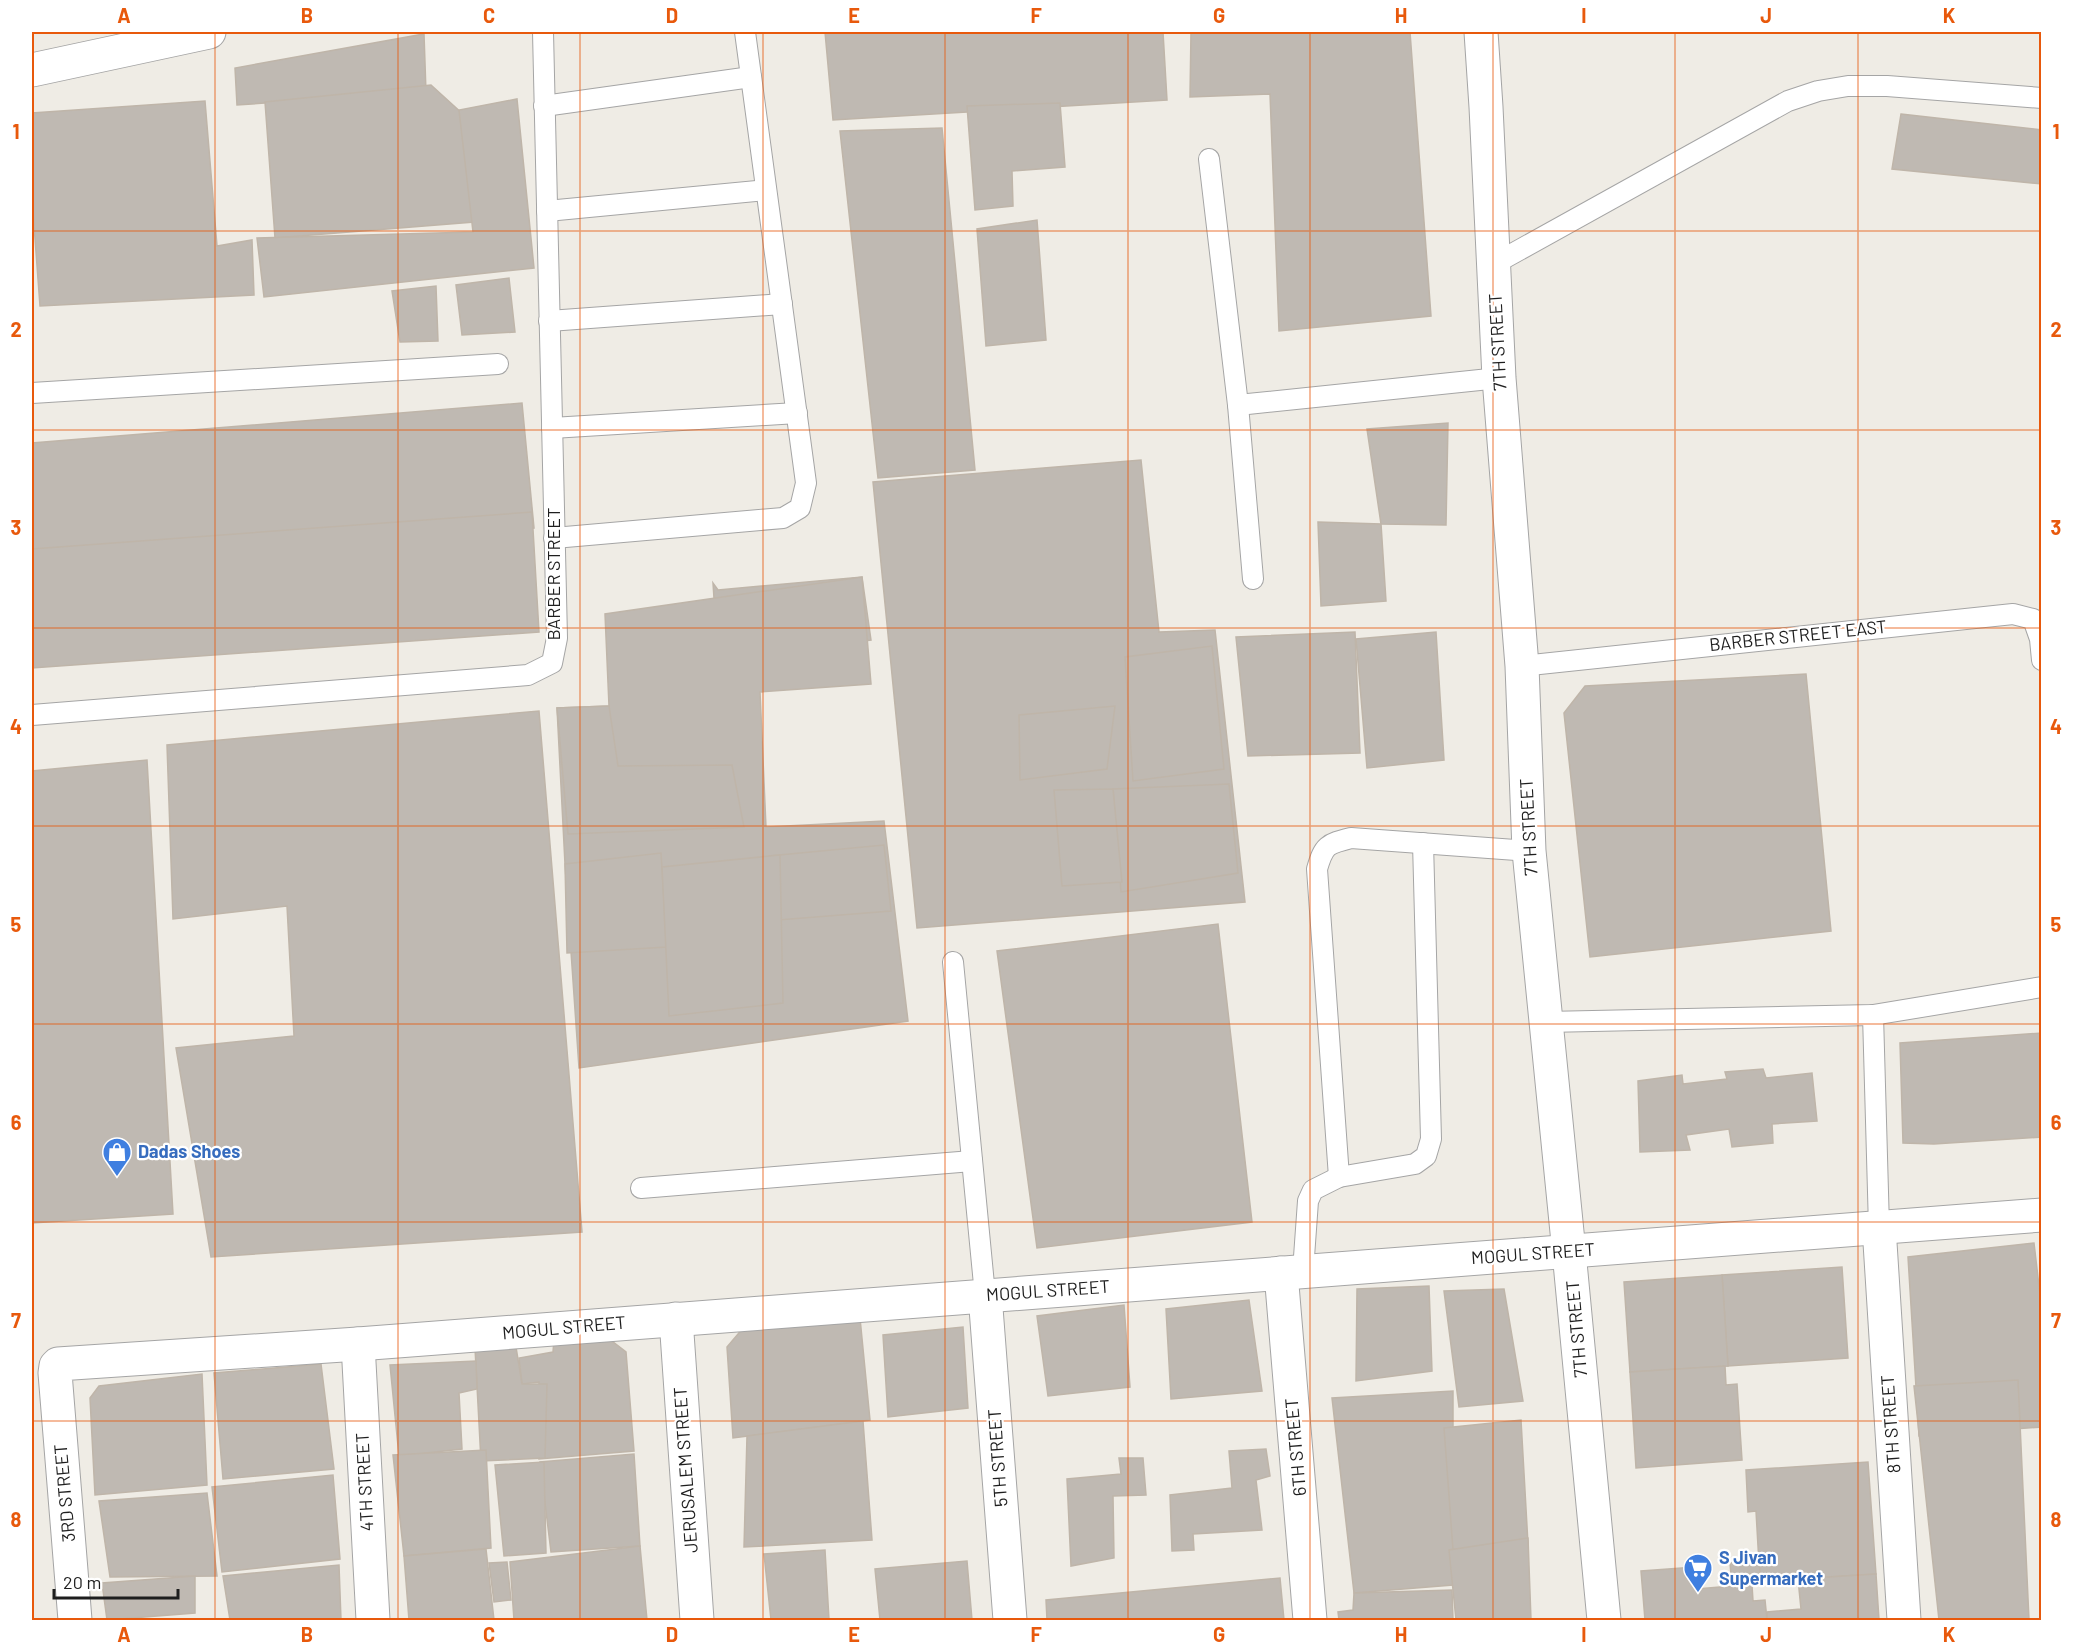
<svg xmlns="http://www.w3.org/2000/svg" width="2073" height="1652" viewBox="0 0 2073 1652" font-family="Barlow,sans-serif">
<rect width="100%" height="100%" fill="#efece5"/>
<g fill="#bfb9b2" stroke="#bfb5a9" stroke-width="1.5">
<path d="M825,32H1163L1167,100L833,120Z"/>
<path d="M1191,32H1410L1431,316L1279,331L1270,94L1190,97Z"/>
<path d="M424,34L426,92L237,105L235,68Z"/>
<path d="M431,85L464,115L474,222L275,238L265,102Z"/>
<path d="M517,99L534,268L264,297L257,238L473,232L459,110Z"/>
<path d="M205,101L217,246L252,240L254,295L40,306L32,198V113Z"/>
<path d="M1060,103L1065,167L1012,171L1013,206L975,210L967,106Z"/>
<path d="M1901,114L2042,130V184L1892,169Z"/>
<path d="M942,128L975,470L878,478L840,131Z"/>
<path d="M1037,220L1046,340L986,346L977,229Z"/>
<path d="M509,278L515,332L462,335L456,285Z"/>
<path d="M436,286L438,341L400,342L392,291Z"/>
<path d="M522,403L534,528L32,568V443Z"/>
<path d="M1448,423L1446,525L1381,524L1367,429Z"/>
<path d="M1141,460L1159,632L1215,630L1245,902L917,928L873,482Z"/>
<path d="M532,512L539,632L32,668V549Z"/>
<path d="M1318,522L1381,524L1386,601L1321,606Z"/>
<path d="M862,577L871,640L718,659L713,583L718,590Z"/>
<path d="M862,577L871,684L760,692L766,827L884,821L908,1021L579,1068L565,864L557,708L609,706L605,614Z"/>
<path d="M1355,632L1360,753L1248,756L1236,637Z"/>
<path d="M1436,632L1444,760L1367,768L1356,639Z"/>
<path d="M1212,646L1224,769L1133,781L1125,657Z"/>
<path d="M1806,674L1831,931L1590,957L1564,713L1585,686Z"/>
<path d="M609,706L618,766L732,765L744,827L568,834L557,708Z"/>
<path d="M1115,706L1107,769L1020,780L1019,715Z"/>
<path d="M539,711L582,1232L211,1257L176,1048L294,1036L287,906L173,919L167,745Z"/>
<path d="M147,760L173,1214L32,1223V771Z"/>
<path d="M1229,784L1238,873L1121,892L1113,789Z"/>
<path d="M1113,789L1122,882L1062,886L1054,790Z"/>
<path d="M884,845L891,911L778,920L769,856Z"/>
<path d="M661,853L667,947L567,953L565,864Z"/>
<path d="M780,855L783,1003L669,1016L662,867Z"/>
<path d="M1218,924L1252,1222L1037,1248L997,951Z"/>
<path d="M2042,1033V1137L1934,1144L1903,1143L1900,1043Z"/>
<path d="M1763,1069L1766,1078L1812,1073L1817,1121L1772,1124L1773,1143L1732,1147L1729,1129L1686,1135L1690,1150L1640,1152L1638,1081L1682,1075L1683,1084L1727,1079L1725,1072Z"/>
<path d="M2034,1243L2042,1312V1427L1919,1436L1908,1257Z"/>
<path d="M1842,1267L1848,1358L1728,1366L1722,1275Z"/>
<path d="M1722,1275L1728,1366L1630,1372L1624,1282Z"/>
<path d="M1429,1286L1432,1371L1356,1381L1357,1289Z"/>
<path d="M1504,1289L1523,1401L1459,1407L1444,1291Z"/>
<path d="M1249,1300L1262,1391L1171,1399L1166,1309Z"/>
<path d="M1124,1305L1130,1387L1048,1396L1037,1316Z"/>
<path d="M860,1318L870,1420L733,1438L727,1347L744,1327Z"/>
<path d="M963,1327L968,1408L888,1417L883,1335Z"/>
<path d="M608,1338L626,1352L634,1451L539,1459V1382L522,1384L519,1358L553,1352L554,1340Z"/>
<path d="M516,1347L522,1384H547L545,1458L481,1461L475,1348Z"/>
<path d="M476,1361L477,1389L459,1393L462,1449L399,1456L390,1365Z"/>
<path d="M321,1364L334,1469L223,1479L214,1373Z"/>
<path d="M1725,1366L1726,1385L1737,1384L1742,1460L1636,1468L1630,1372Z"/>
<path d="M202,1374L207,1485L95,1495L90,1398L99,1386Z"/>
<path d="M2018,1380L2029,1620H1939L1914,1386Z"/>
<path d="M1453,1391V1585L1354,1593L1332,1398Z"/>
<path d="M1521,1420L1528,1544L1453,1550L1444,1428Z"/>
<path d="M863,1421L872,1540L744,1547L747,1436Z"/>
<path d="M1266,1449L1270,1476L1256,1480L1262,1530L1193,1534L1194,1550L1172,1551L1170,1495L1232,1488L1229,1451Z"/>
<path d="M486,1450L491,1548L404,1556L393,1455Z"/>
<path d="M634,1454L640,1546L551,1552L540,1462Z"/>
<path d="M1119,1458H1143L1146,1495L1113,1496L1114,1558L1071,1566L1067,1479L1121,1474Z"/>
<path d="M544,1462L546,1553L504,1556L495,1465Z"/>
<path d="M1868,1462L1876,1574L1760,1581L1756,1511L1748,1512L1746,1470Z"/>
<path d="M333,1475L340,1559L222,1572L212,1487Z"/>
<path d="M207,1493L217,1576L110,1577L99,1501Z"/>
<path d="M1528,1538L1531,1620H1456L1449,1550Z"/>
<path d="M640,1546L647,1620H514L510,1562Z"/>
<path d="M486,1549L494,1620H409L404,1556Z"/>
<path d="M825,1550L829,1620H771L764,1554Z"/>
<path d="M967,1561L972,1620H880L875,1569Z"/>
<path d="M1759,1561L1761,1585H1752L1753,1601L1765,1600L1767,1620H1645L1641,1571L1695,1567L1696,1589L1732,1586L1730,1563Z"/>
<path d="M507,1562L511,1600L494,1602L489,1563Z"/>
<path d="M339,1565L341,1620H230L223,1576Z"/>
<path d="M1876,1574L1879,1620H1767V1612L1801,1609L1798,1579Z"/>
<path d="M195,1576V1613L107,1620L102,1583Z"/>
<path d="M1280,1578L1284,1620H1047L1046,1600Z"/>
<path d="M1452,1590L1453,1620H1339L1338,1612L1353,1610L1354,1593Z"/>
</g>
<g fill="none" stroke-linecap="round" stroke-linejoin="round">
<g stroke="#a5a5a5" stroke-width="22">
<g id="lane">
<path d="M544,106L751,77"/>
<path d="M1209,159L1238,405L1253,579"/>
<path d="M547,211L766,190"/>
<path d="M1494,264L1788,101L1818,91L1848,86H1887L2042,98"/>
<path d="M549,321L782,304"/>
<path d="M32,393L498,364"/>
<path d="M1238,405L1499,378"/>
<path d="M552,428L797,413"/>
<path d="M554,538L783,518L800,508L806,483L745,32"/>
<path d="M1522,666L2013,614L2033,619L2040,639L2042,660"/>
<path d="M32,715L528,675L552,663L557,638L543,32"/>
<path d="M953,962L985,1295"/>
<path d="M1873,1015L1879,1227"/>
<path d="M1546,1022L1873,1015L2042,987"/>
<path d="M1339,1177L1317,869C1324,845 1327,844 1351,838L1529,851"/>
<path d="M641,1188L972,1161"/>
<path d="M1303,1271L1308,1201L1313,1190L1339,1177L1415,1164L1426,1156L1431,1139L1423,843"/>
</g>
</g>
<g stroke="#a5a5a5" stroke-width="35">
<g id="street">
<path d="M1481,32L1486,107L1499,378L1522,666L1529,851L1569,1252L1604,1620"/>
<path d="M32,70L209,32"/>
<path d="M1879,1227L1904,1620"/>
<path d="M1281,1273L1310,1620"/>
<path d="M985,1295L1010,1620"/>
<path d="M676,1319L697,1620"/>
<path d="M358,1344L373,1620"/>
<path d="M75,1620L55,1373L56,1366L58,1364L358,1344L2042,1215"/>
</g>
</g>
<use href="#lane" stroke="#fff" stroke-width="20"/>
<use href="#street" stroke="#fff" stroke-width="33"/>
</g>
<path fill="none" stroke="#e8590c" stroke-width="1.5" stroke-opacity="0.55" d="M215,32V1620M398,32V1620M580,32V1620M763,32V1620M945,32V1620M1128,32V1620M1310,32V1620M1493,32V1620M1675,32V1620M1858,32V1620M32,231H2042M32,430H2042M32,628H2042M32,826H2042M32,1024H2042M32,1222H2042M32,1421H2042"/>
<defs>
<g id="shop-pin" transform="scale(1.5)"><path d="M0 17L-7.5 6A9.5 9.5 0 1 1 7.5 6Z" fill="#3f7fe0" stroke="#fff"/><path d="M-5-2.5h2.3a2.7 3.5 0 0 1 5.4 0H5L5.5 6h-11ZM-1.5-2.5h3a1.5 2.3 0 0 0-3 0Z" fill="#fff"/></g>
<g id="supermarket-pin" transform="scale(1.5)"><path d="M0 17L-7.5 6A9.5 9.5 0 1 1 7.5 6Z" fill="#3f7fe0" stroke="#fff"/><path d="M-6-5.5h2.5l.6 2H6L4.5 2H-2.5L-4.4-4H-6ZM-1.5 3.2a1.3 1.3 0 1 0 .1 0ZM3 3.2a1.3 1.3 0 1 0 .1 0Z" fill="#fff"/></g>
</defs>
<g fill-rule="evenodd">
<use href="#shop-pin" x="117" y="1152"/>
<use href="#supermarket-pin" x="1698" y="1568"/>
</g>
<g text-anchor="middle" stroke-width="4.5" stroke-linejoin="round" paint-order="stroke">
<g font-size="18" fill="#1e1e1e" stroke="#fff">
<text transform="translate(1498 342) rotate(-93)" y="6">7TH STREET</text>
<text transform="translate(554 574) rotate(-90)" y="6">BARBER STREET</text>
<text transform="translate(1798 636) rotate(-6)" y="6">BARBER STREET EAST</text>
<text transform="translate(1529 827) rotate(-93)" y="6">7TH STREET</text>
<text transform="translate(1533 1254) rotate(-4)" y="6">MOGUL STREET</text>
<text transform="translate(1048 1291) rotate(-4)" y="6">MOGUL STREET</text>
<text transform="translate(564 1328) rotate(-5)" y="6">MOGUL STREET</text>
<text transform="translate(1577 1329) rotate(-95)" y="6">7TH STREET</text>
<text transform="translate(1891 1424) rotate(-94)" y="6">8TH STREET</text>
<text transform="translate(1296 1447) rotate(-95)" y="6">6TH STREET</text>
<text transform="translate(998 1458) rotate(-94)" y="6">5TH STREET</text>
<text transform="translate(686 1470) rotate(-94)" y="6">JERUSALEM STREET</text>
<text transform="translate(365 1482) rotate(-93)" y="6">4TH STREET</text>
<text transform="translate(65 1493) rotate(-95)" y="6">3RD STREET</text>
</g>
<g font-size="18" font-weight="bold" fill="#366cbe" stroke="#fff" text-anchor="start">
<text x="138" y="1158">Dadas Shoes</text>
<text x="1719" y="1564">S Jivan<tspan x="1719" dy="21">Supermarket</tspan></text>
</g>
</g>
<rect width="2073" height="1652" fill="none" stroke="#ffffff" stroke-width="66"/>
<path d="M54 1589v9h124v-9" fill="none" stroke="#1e1e1e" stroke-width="3"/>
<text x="63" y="1589" font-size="18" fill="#1e1e1e" stroke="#ffffff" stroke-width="4.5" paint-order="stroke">20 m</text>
<rect x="33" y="33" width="2007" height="1586" fill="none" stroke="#e8590c" stroke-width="2"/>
<g font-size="20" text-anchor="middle" font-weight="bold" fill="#e8590c">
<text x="124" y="23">A</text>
<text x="307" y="23">B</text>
<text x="489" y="23">C</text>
<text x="672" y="23">D</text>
<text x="854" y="23">E</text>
<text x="1036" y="23">F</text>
<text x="1219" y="23">G</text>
<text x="1401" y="23">H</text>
<text x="1584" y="23">I</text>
<text x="1766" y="23">J</text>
<text x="1949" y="23">K</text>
<text x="16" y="139">1</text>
<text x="2056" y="139">1</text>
<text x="16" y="337">2</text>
<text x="2056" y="337">2</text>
<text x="16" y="535">3</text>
<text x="2056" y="535">3</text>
<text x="16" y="734">4</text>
<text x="2056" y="734">4</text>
<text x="16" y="932">5</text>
<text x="2056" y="932">5</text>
<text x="16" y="1130">6</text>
<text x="2056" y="1130">6</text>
<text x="16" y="1328">7</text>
<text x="2056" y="1328">7</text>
<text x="16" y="1527">8</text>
<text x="2056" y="1527">8</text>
<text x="124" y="1642">A</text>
<text x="307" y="1642">B</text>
<text x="489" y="1642">C</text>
<text x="672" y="1642">D</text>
<text x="854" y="1642">E</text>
<text x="1036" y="1642">F</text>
<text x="1219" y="1642">G</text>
<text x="1401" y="1642">H</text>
<text x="1584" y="1642">I</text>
<text x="1766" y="1642">J</text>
<text x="1949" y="1642">K</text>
</g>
</svg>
